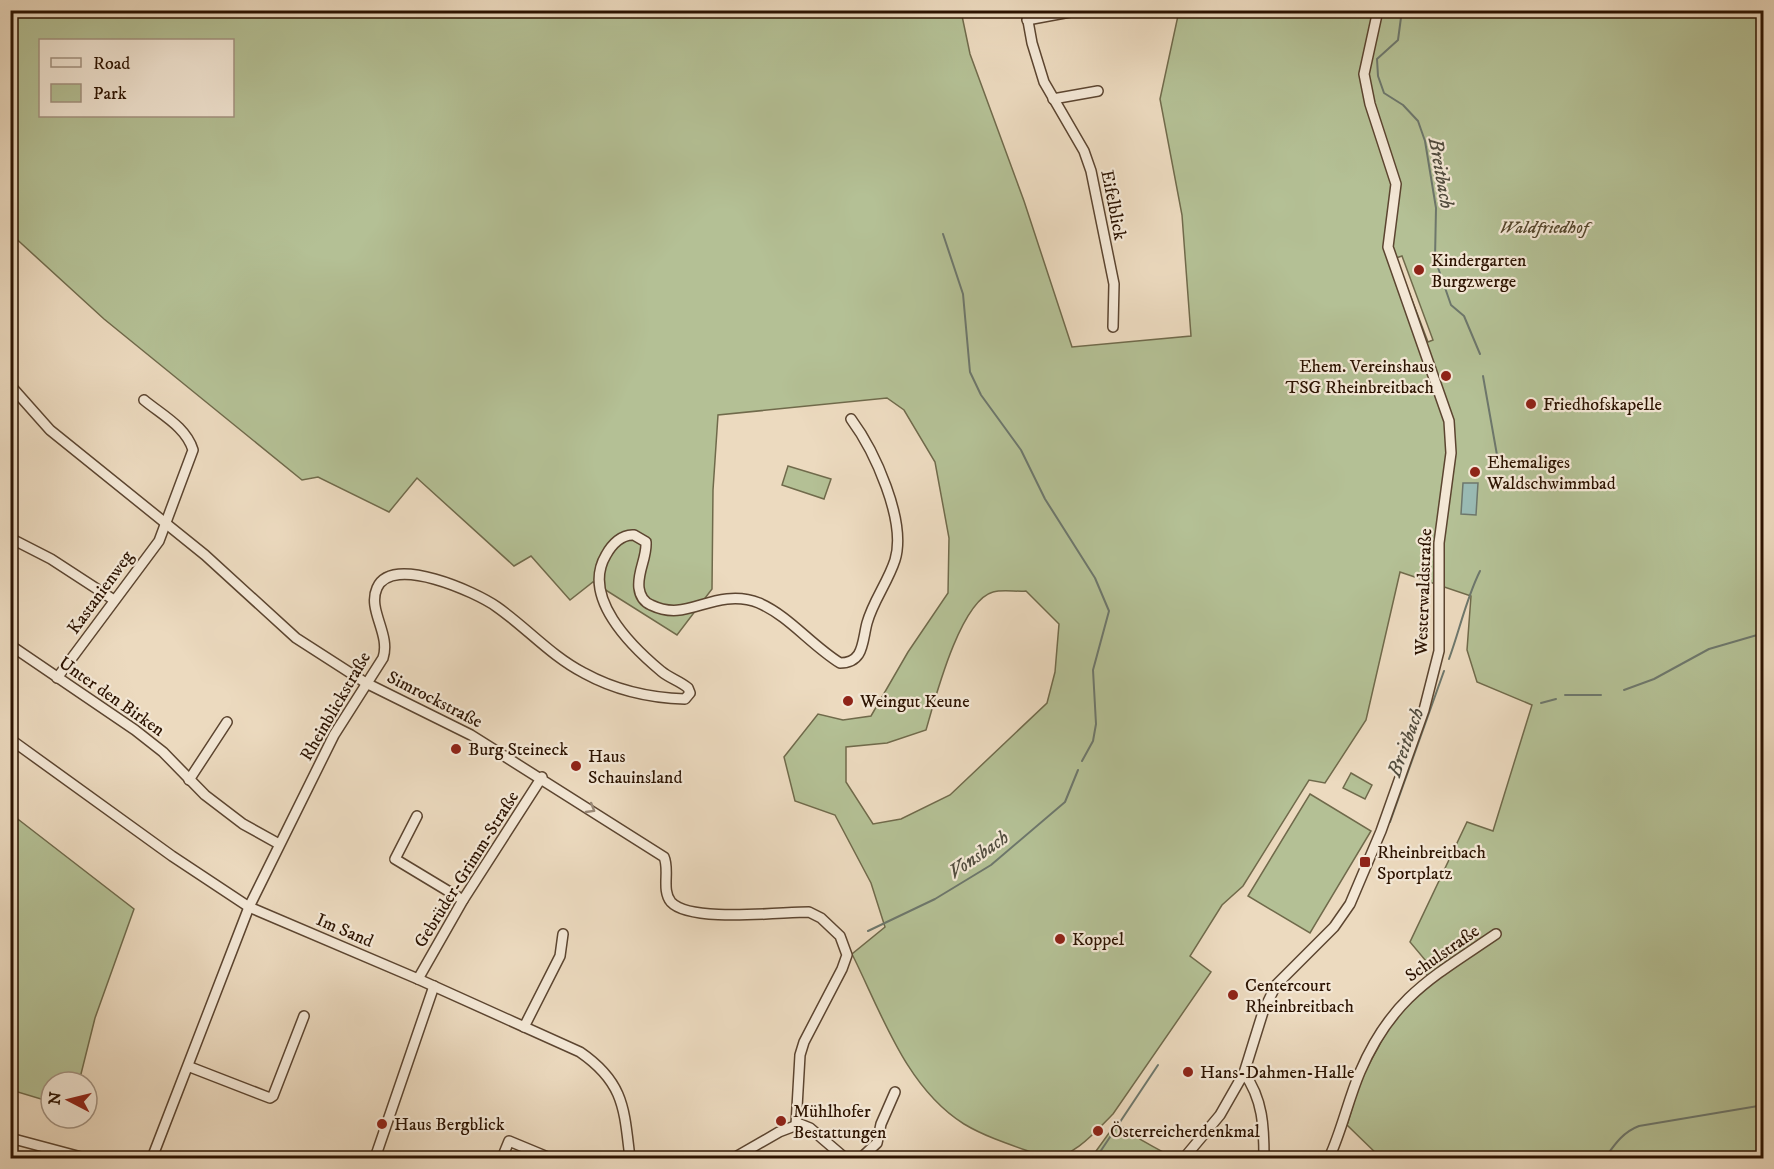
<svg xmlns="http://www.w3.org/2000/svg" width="1774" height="1169" viewBox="0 0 1774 1169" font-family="'IM FELL DW Pica',serif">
<rect width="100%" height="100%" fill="#ecdabf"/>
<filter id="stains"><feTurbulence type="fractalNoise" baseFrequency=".00333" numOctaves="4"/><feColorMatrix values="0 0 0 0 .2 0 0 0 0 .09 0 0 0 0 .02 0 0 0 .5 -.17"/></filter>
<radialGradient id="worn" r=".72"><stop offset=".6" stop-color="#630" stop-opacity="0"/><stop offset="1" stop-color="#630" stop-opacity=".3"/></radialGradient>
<g fill="#b4c095" stroke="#706a4b" stroke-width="1.5" fill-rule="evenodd">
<path d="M10,11H961L970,54L1024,201L1072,347L1191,336L1182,215L1160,99L1179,11H1763V1158H1381L1347,1125L1361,1079L1391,1024L1427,982L1426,961L1410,942L1467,822L1493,831L1532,705L1477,682L1467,650L1471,596L1400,572L1366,720L1325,783L1309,780L1243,886L1222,905L1190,956L1211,972L1113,1114C1096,1131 1073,1159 1048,1158C1021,1148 989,1139 964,1124C906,1088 881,1012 852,954L885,927L871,883L835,815L795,801L784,757L818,714L843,720L871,716L908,652L948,593L949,538L935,462L904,410L887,398L718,415L713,490L712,589L677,635L593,582L570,600L531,556L514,566L417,478L389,512L318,477L302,480L104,319L11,234ZM40,40H232V116H40ZM1402,256L1433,340L1428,342L1396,258ZM1026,591L1059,624L1055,672L1047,703L950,795L901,819L873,824L846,782V747L887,743L926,730C935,699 960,601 993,592C1003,589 1016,592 1026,591Z"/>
<path d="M788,466L831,479L824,499L782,485Z"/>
<path d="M1351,773L1372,785L1365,799L1343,788Z"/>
<path d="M1310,794L1371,831L1310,933L1248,896Z"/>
<path d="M10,813L134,909L95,1018L79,1082H51V1102L11,1090Z"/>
<path d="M1117,1122C1132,1138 1155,1146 1173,1158H1091Z"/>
</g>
<path fill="#99bab3" stroke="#6d776c" stroke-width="1.5" d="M1463,483H1478L1476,515L1461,514Z"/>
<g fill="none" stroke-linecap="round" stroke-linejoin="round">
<g stroke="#6d776c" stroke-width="2">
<path d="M1402,10L1398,40L1377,59L1378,76L1384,93L1403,105L1418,121L1425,141L1436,208L1435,259L1451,305L1464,316L1480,354"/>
<path d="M943,234L963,294L970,372L981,395L1021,450L1045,499L1095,578L1109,611L1093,670L1096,724L1093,741L1082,761"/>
<path d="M1483,376L1497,455"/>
<path d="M1449,659C1460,629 1466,599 1480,571"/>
<path d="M1624,690L1654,679L1709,649L1764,633"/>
<path d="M1565,695H1601"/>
<path d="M1541,703L1556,699"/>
<path d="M1390,822L1444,671"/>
<path d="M868,931L935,899L991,865L1065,802L1078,770"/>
<path d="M1096,1158L1158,1065"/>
<path d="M1605,1158C1615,1144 1623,1132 1639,1126L1764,1105"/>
</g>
<g stroke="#5c4530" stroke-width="12">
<g id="minor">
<path d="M1026,10L1032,43L1044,82L1084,151L1091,171L1114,284L1113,327"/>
<path d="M1027,20L1081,10"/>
<path d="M1053,99L1098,91"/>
<path d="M10,385L50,430L205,555L296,638L366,683L471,735L664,857C670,870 661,890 671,902C690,923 780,912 809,912L821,918L840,936L847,955L842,969L804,1042L800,1055L796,1125"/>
<path d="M10,538L51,559L114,600"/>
<path d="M10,645L135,730L163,752L205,795L243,824L279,844"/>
<path d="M57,678L159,541L193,450C186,427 162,415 144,400"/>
<path d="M10,739L172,856L249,907L418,979L580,1052C625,1083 624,1110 630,1158"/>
<path d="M189,780L227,722"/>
<path d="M417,816L395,859L463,900"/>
<path d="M418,979L463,900L542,777"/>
<path d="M524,1027L560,956L563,934"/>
<path d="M190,1067L270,1098L273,1096L304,1016"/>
<path d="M1244,1073C1263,1099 1264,1127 1264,1158"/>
<path d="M10,1138L85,1158"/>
<path d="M152,1158L249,907L334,735L383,658C391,634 367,610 377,588C392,554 476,592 497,607C527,628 551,656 584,673C615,690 649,698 685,699L690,693L688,688C680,681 669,678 661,671C631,646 581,597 606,555C612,544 622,534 634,535L646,542C647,558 637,572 639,588C640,596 644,602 651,605C680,619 698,602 727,599C736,598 749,599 759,603C789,616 811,645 840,663C864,663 862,642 867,623C873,601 888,582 895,560C907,521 874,450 851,419"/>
<path d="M375,1158L434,986"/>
<path d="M502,1158L509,1141L550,1158"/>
<path d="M734,1158L779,1132L800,1124L810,1128L845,1158"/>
<path d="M861,1158L877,1143L881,1124L895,1092"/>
<path d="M1184,1158L1220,1115L1244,1073L1263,1012L1276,985L1334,927L1350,904L1381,831L1424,710L1439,651V543L1451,453L1449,421L1388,247L1396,184L1370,104L1364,74L1378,10"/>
<path d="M1329,1158C1342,1130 1348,1100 1360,1072C1392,997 1433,977 1496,934"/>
</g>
</g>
<use href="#minor" stroke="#f3e7d5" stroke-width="9"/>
</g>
<defs><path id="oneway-chevron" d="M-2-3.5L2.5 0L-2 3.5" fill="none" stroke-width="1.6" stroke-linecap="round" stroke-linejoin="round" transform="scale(1.5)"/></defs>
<use stroke="#998876" href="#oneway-chevron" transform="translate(591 809) rotate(31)"/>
<g fill="#8f2418" stroke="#f3e7d5" stroke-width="2">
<circle cx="1419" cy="270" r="6"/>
<circle cx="1446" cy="376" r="6"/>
<circle cx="1531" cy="404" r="6"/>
<circle cx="1475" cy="472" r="6"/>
<circle cx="848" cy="701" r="6"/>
<circle cx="456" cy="749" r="6"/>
<circle cx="576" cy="766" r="6"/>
<rect x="1359" y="856" width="12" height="12" rx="3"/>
<circle cx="1060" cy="939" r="6"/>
<circle cx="1233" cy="995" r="6"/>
<circle cx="1188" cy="1072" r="6"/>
<circle cx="781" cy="1121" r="6"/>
<circle cx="382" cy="1124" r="6"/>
<circle cx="1098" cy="1131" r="6"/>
</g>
<g text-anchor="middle" stroke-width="4.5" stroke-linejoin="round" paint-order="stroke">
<g font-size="18" fill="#2c1301" stroke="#f3e7d5">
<text transform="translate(1114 205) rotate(79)" y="6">Eifelblick</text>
<text transform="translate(100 592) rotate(-54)" y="6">Kastanienweg</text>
<text transform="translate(1423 592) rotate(-88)" y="6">Westerwaldstraße</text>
<text transform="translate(112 696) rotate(35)" y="6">Unter den Birken</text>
<text transform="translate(435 699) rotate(27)" y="6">Simrockstraße</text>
<text transform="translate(335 706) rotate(-60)" y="6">Rheinblickstraße</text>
<text transform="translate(466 869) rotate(-58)" y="6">Gebrüder-Grimm-Straße</text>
<text transform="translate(345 930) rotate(23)" y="6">Im Sand</text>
<text transform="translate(1442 953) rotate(-35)" y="6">Schulstraße</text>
</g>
<g font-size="18" font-style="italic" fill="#55472d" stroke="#f3e7d5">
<text x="1544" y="233">Waldfriedhof</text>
</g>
<g font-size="18" fill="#2c1301" stroke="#f3e7d5" text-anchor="start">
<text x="1431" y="266">Kindergarten<tspan x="1431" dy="21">Burgzwerge</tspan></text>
<text x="1434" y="372" text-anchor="end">Ehem. Vereinshaus<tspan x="1434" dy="21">TSG Rheinbreitbach</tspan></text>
<text x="1543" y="410">Friedhofskapelle</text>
<text x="1487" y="468">Ehemaliges<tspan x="1487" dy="21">Waldschwimmbad</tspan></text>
<text x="860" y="707">Weingut Keune</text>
<text x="468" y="755">Burg Steineck</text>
<text x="588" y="762">Haus<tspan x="588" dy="21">Schauinsland</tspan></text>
<text x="1377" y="858">Rheinbreitbach<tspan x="1377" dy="21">Sportplatz</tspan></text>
<text x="1072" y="945">Koppel</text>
<text x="1245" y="991">Centercourt<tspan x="1245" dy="21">Rheinbreitbach</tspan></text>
<text x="1200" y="1078">Hans-Dahmen-Halle</text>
<text x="793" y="1117">Mühlhofer<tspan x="793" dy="21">Bestattungen</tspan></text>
<text x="394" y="1130">Haus Bergblick</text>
<text x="1110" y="1137">Österreicherdenkmal</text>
</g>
<g font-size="20" font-style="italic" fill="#524d3f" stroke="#f3e7d5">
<text transform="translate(1442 173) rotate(80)" y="7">Breitbach</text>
<text transform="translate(1405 742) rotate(-70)" y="7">Breitbach</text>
<text transform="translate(978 854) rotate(-35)" y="7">Vonsbach</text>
</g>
</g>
<rect width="1774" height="1169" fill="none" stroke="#ecdabf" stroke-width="36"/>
<rect x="12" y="12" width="1750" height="1145" fill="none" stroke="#2c1301" stroke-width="3"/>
<rect x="18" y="18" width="1738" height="1133" fill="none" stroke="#2c1301" stroke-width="1.5"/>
<rect x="39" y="39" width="195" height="78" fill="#f3e7d5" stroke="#a39280" stroke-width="1.5"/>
<rect x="51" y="58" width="30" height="9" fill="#f3e7d5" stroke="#a39280" stroke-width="1.5"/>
<text x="93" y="69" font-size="18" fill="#2c1301">Road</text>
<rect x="51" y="84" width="30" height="18" fill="#b4c095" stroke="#a39280" stroke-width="1.5"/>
<text x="93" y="99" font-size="18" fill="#2c1301">Park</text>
<g transform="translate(69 1100) rotate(277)"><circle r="28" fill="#f3e7d5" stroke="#a39280" stroke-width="1.5"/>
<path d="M0-4.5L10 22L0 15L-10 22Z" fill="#8f2418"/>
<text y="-9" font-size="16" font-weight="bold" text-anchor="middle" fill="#2c1301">N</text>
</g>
<rect width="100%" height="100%" filter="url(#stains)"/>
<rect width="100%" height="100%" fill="url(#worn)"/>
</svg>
